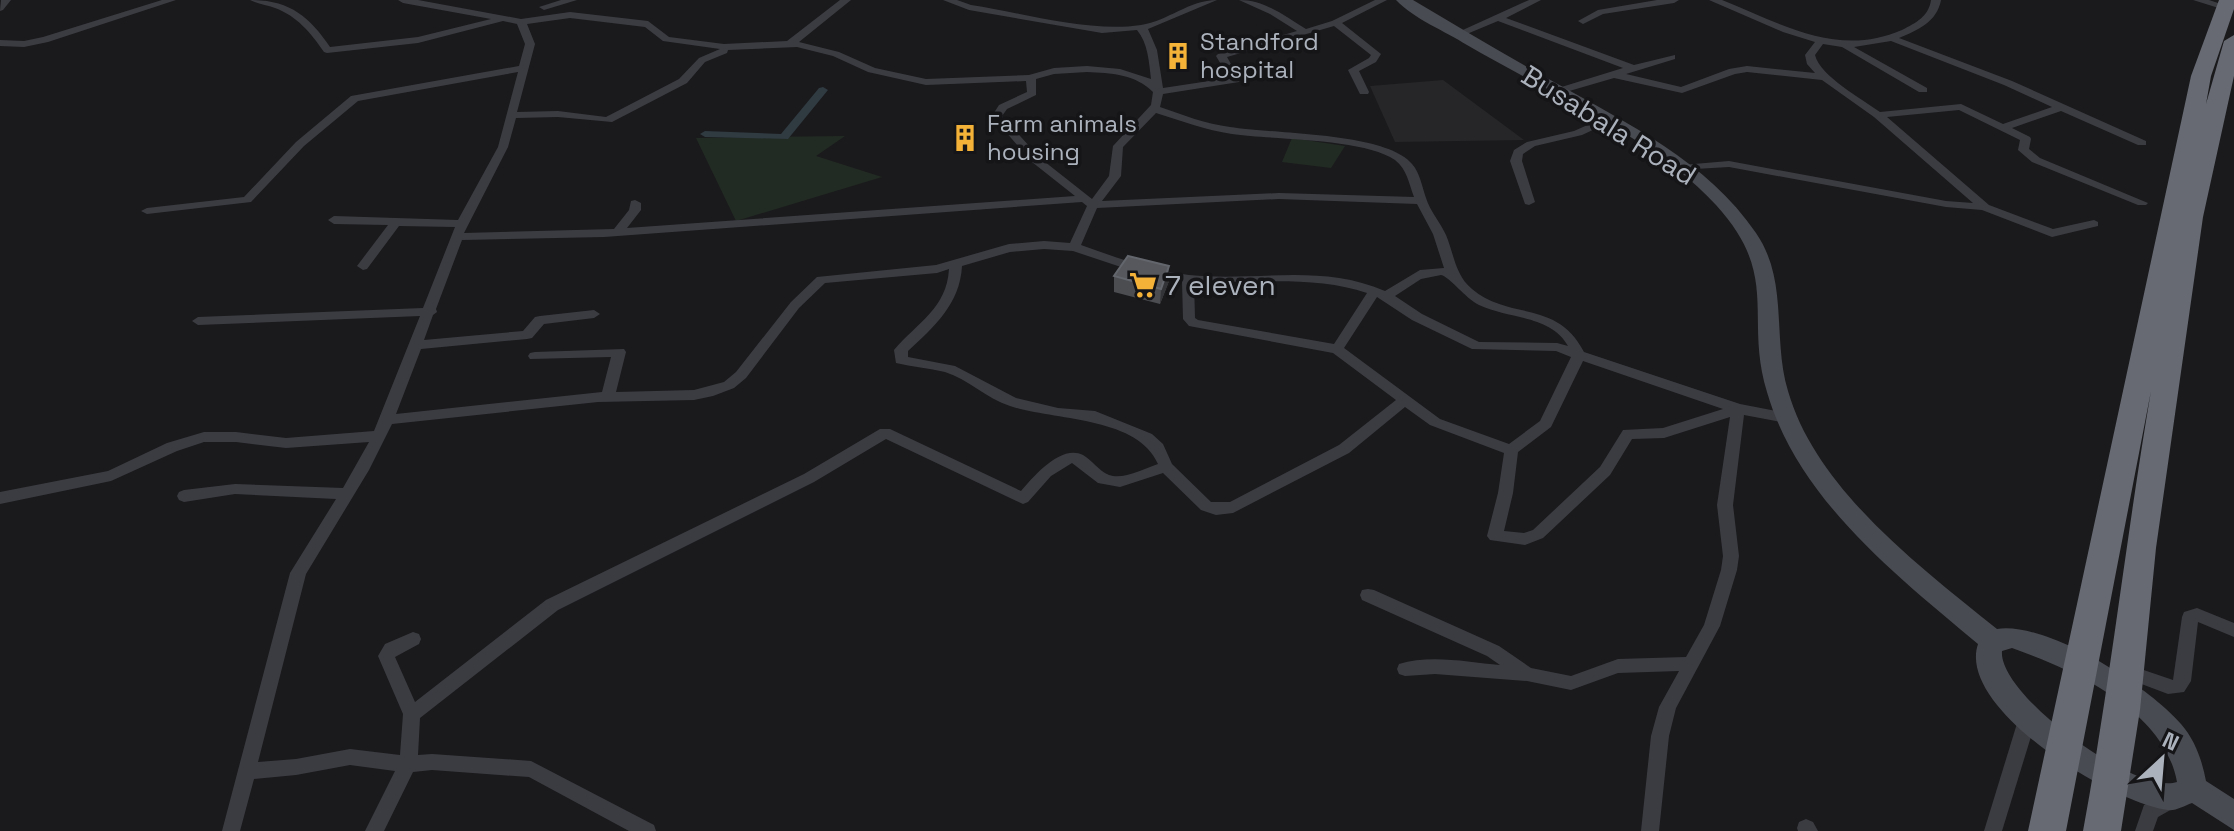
<svg xmlns="http://www.w3.org/2000/svg" width="2234" height="831" viewBox="0 0 2234 831" font-family="'Space Grotesk',sans-serif">
<rect width="100%" height="100%" fill="#1a1a1c"/>
<path fill="#262629" d="M1443,80L1524,140L1395,142L1370,86Z"/>
<g fill="#222b23">
<path d="M845,136L816,156L882,177L736,221L696,138Z"/>
<path d="M1292,138L1345,146L1331,168L1282,162Z"/>
</g>
<g fill="none" stroke-linecap="round" stroke-linejoin="round">
<path fill="#2f3a41" fill-rule="evenodd" d="M823,87L828,90L788,139L705,137L700,134L705,131L781,134L819,88Z"/>
<g fill="#3b3c42" fill-rule="evenodd">
<path d="M1,0H11L3,10L0,11Z"/>
<path d="M162,0H176L48,42L24,47L0,46V40L24,41L43,37Z"/>
<path d="M250,0C289,0 309,16 330,47L418,37L491,19L403,3L398,0H418L521,19L570,12L648,21L669,37L724,44L787,41L840,0H851L799,42L839,52L875,68L926,79L1029,75L1054,68L1087,66L1120,69L1151,79C1149,62 1148,43 1137,30L1102,33L969,10L943,0H957L971,5C1023,13 1090,33 1141,25C1168,21 1189,0 1217,0L1148,29L1157,50L1163,88L1229,78L1216,56L1218,54L1297,31L1270,14L1239,0C1265,0 1285,16 1306,29L1332,21L1375,0H1387L1342,23L1381,54L1376,62L1359,71L1369,92L1368,94H1360L1348,70L1369,58L1371,55L1334,26L1227,57L1240,80L1239,82L1163,94L1160,107C1183,115 1206,124 1230,127C1272,134 1386,132 1412,164C1420,173 1422,187 1426,198C1430,211 1440,222 1446,235C1454,254 1455,275 1472,289C1510,321 1557,299 1584,352L1740,404L1787,413L1794,418L1787,423L1744,415L1733,505L1739,556L1737,570L1720,626L1676,708L1669,736L1659,831H1641L1651,736L1659,707L1679,671L1618,673L1571,690L1527,681L1435,674L1405,676L1399,674L1397,669L1399,664C1430,654 1468,662 1500,665L1487,656L1362,600L1360,595L1362,590L1368,589L1374,590L1499,646L1531,668L1571,676L1618,659L1686,657L1704,625L1721,570L1723,556L1717,505L1730,417L1664,438L1632,439L1610,475L1543,538L1525,545L1490,540L1487,536L1498,493L1504,453L1430,425L1405,407L1349,453L1233,513L1216,515L1201,510L1163,473L1120,487L1098,483L1072,463L1051,476L1028,502L1023,504L886,439L814,482L558,610L420,718L418,755L432,754L531,761L654,825L656,831H629L529,777L432,770L413,772L384,831H365L395,771L350,765L296,775L254,779L240,831H222L290,573L336,499L235,494L184,502L179,500L177,496L179,492L184,490L235,484L343,488L369,442L286,448L236,442H204L177,451L111,481L0,504V492L108,471L167,443L204,432H236L286,438L374,431L420,316L198,325L192,321L198,317L423,308L455,227L399,226L367,269L363,270L357,266L388,225L334,224L328,220L334,216L458,220L498,147L518,72L358,101L304,146L251,202L147,214L141,211L147,208L244,197L296,142L351,96L519,66L525,44L517,24L503,21L418,43L327,53L324,52C311,33 297,16 275,8C267,5 258,4 250,0ZM570,18L645,27L663,41L720,49L699,58L679,79L606,117L558,111L517,112L535,44L527,24ZM797,47L833,56L868,72L926,85L1026,81L1027,92L999,105L992,116L1032,162L1075,196L627,228L641,210V203L635,200L631,201L629,210L614,229L464,233L508,147L516,118L558,117L612,122L687,83L705,62L727,53L728,50ZM1087,72C1111,73 1135,74 1153,92L1151,105L1113,146L1109,176L1092,199L1040,158L1002,116L1007,109L1036,95V79L1054,74ZM1156,113C1181,121 1206,130 1232,134C1273,140 1363,138 1395,160C1407,169 1409,184 1414,197L1279,193L1102,201L1121,176L1123,147ZM1279,199L1417,204L1433,234L1444,268L1420,270L1385,291C1319,263 1257,282 1189,275C1152,271 1115,257 1081,245L1097,208ZM1082,202L1087,206L1070,243L1044,241L1009,244L936,265L817,277L791,302L736,372L724,382L694,390L616,392L626,352L624,349L535,352L530,353L528,356L530,359L611,357L602,392L396,414L421,349L527,339L532,338L544,324L594,318L600,314L594,310L540,316L535,317L523,331L424,340L433,315L437,312L436,309L462,240L604,237ZM1044,249L1073,251L1118,266L1182,281L1183,319L1189,326L1333,353L1396,400L1339,445L1230,502H1211L1172,464L1163,444L1152,434L1095,411L1058,408L1016,398L955,366L908,357V351C934,327 960,304 962,266L1010,252ZM949,269C947,308 917,323 894,350L896,363C912,367 929,368 945,372C968,379 987,399 1010,406C1054,421 1137,416 1158,464C1143,469 1123,480 1109,475C1099,471 1092,460 1083,455C1061,444 1034,476 1021,491L890,429H880L804,474L546,600L415,702L395,657L419,644L421,639L419,634L413,632L385,644L378,656L403,714L400,755L350,749L296,759L258,762L306,574L369,470L392,424L598,402L694,400L713,396L734,388L746,378L799,308L825,283L937,273ZM1441,275C1450,277 1465,298 1479,305C1508,319 1551,315 1568,346L1557,343L1479,342L1422,314L1395,296L1421,279ZM1194,283C1249,283 1315,275 1367,293L1334,344L1198,320L1195,318ZM1377,297L1412,320L1472,349L1556,351L1571,357L1540,421L1509,444L1440,419L1344,348ZM1583,361L1723,409L1663,428L1623,430L1600,467L1533,530L1524,533L1504,531L1513,493L1518,452L1551,427Z"/>
<path d="M561,0H577L544,10L539,7Z"/>
<path d="M1529,0H1541L1506,18L1634,65L1675,55V59L1626,74L1681,87L1729,69L1747,66L1815,73L1807,64L1805,55L1815,42L1783,32L1709,0H1722C1782,24 1838,58 1902,30C1916,23 1929,16 1931,0H1941C1937,22 1918,30 1899,38L2012,81L2146,141V145H2138L2061,111L2012,128L2030,137L2031,139L2029,149L2040,158L2148,203L2146,205H2138L2032,162L2018,150L2020,140L1959,110L1887,117L1989,205L2053,229L2094,220L2098,222V226L2052,237L1982,210L1946,207L1729,167L1678,170V166L1682,165L1729,161L1946,201L1973,203L1874,117L1822,80L1747,72L1735,74L1682,93L1614,78L1559,94L1554,91L1555,89L1623,68L1498,21L1462,36L1454,34ZM1891,41L2004,85L2052,107L2003,124L1961,104L1880,112C1862,99 1820,76 1815,55L1823,44L1842,47L1919,92H1927V88L1854,47Z"/>
<path d="M1657,0H1679L1674,3L1603,14L1583,24L1578,21L1598,10Z"/>
<path d="M2193,0H2209L2230,7L2225,10Z"/>
<path d="M1608,116L1613,119L1612,121L1582,135L1535,146L1523,154L1522,161L1535,202L1529,205L1525,204L1510,161L1514,150L1527,142L1574,131Z"/>
<path d="M2197,608L2234,623V637L2198,622L2191,681L2184,692L2168,694L2123,677L2121,672L2123,667L2129,665L2173,680L2182,617L2184,612Z"/>
<path d="M2028,709L2034,712L2037,717L2002,831H1984L2019,717L2022,712Z"/>
<path d="M2174,790L2181,792L2183,798L2181,804L2158,817L2153,831H2135L2144,805Z"/>
<path d="M1806,819L1813,822L1818,831H1798L1797,828L1799,822Z"/>
</g>
<path fill="#494b52" fill-rule="evenodd" d="M1396,0H1413C1460,28 1507,56 1554,82C1628,124 1707,161 1756,233C1789,281 1772,338 1788,391C1816,489 1920,567 1997,629C2047,621 2148,686 2181,724C2195,740 2202,760 2206,781L2234,799V830L2192,803C2184,806 2176,811 2168,810C2114,804 1956,709 1978,644C1896,575 1798,499 1767,392C1744,316 1781,276 1716,205C1657,140 1544,90 1467,45C1445,31 1414,19 1396,0ZM2012,648C2074,670 2164,710 2177,782C2137,796 1998,695 2002,651Z"/>
<path fill="#676a73" fill-rule="evenodd" d="M2219,0H2234V9L2211,76L2206,104L2224,41L2234,35V76L2203,217L2156,548L2140,710L2121,831H2083C2110,685 2126,537 2151,391L2066,831H2028L2191,76Z"/>
</g>
<path fill="#4b4d51" d="M1114,276L1169,281L1160,304L1114,292Z"/>
<path fill="#333437" d="M1169,266V281L1160,304L1161,289Z"/>
<path fill="#56585d" stroke="#63666c" stroke-width="2" d="M1128,256L1169,266L1161,289L1114,276Z"/>
<defs>
<g id="building-bare" transform="scale(2.16)"><path d="M-4-6H4V6H1V3H-1V6H-4ZM-2.5-4.3h1.7v1.8h-1.7ZM.8-4.3h1.7v1.8H.8ZM-2.5-1h1.7V.8h-1.7ZM.8-1h1.7V.8H.8Z" fill="#f5b239" stroke="#151518" stroke-width="2.5" paint-order="stroke"/></g>
<g id="supermarket-bare" transform="scale(2.16)"><path d="M-6-5.5h2.5l.6 2H6L4.5 2H-2.5L-4.4-4H-6ZM-1.5 3.2a1.3 1.3 0 1 0 .1 0ZM3 3.2a1.3 1.3 0 1 0 .1 0Z" fill="#f5b239" stroke="#151518" stroke-width="2.5" paint-order="stroke"/></g>
</defs>
<g fill-rule="evenodd">
<use href="#building-bare" x="1178" y="56"/>
<use href="#building-bare" x="965" y="138"/>
<use href="#supermarket-bare" x="1143" y="285"/>
</g>
<g text-anchor="middle" stroke-width="7" stroke-linejoin="round" paint-order="stroke">
<g font-size="24" fill="#acb2bc" stroke="#151518" text-anchor="start">
<text x="1200" y="50">Standford<tspan x="1200" dy="28">hospital</tspan></text>
<text x="987" y="132">Farm animals<tspan x="987" dy="28">housing</tspan></text>
</g>
<g font-size="28" fill="#acb2bc" stroke="#151518">
<text transform="translate(1609 125) rotate(32)" y="10">Busabala Road</text>
</g>
<g font-size="28" fill="#acb2bc" stroke="#151518" text-anchor="start">
<text x="1165" y="295">7 eleven</text>
</g>
</g>
<g transform="translate(2162 759) rotate(26)" stroke="#151518" stroke-width="6" paint-order="stroke">
<path d="M0-6L14 30L0 20L-14 30Z" fill="#acb2bc"/>
<text y="-12" font-size="22" font-weight="bold" text-anchor="middle" fill="#acb2bc">N</text>
</g>
</svg>
